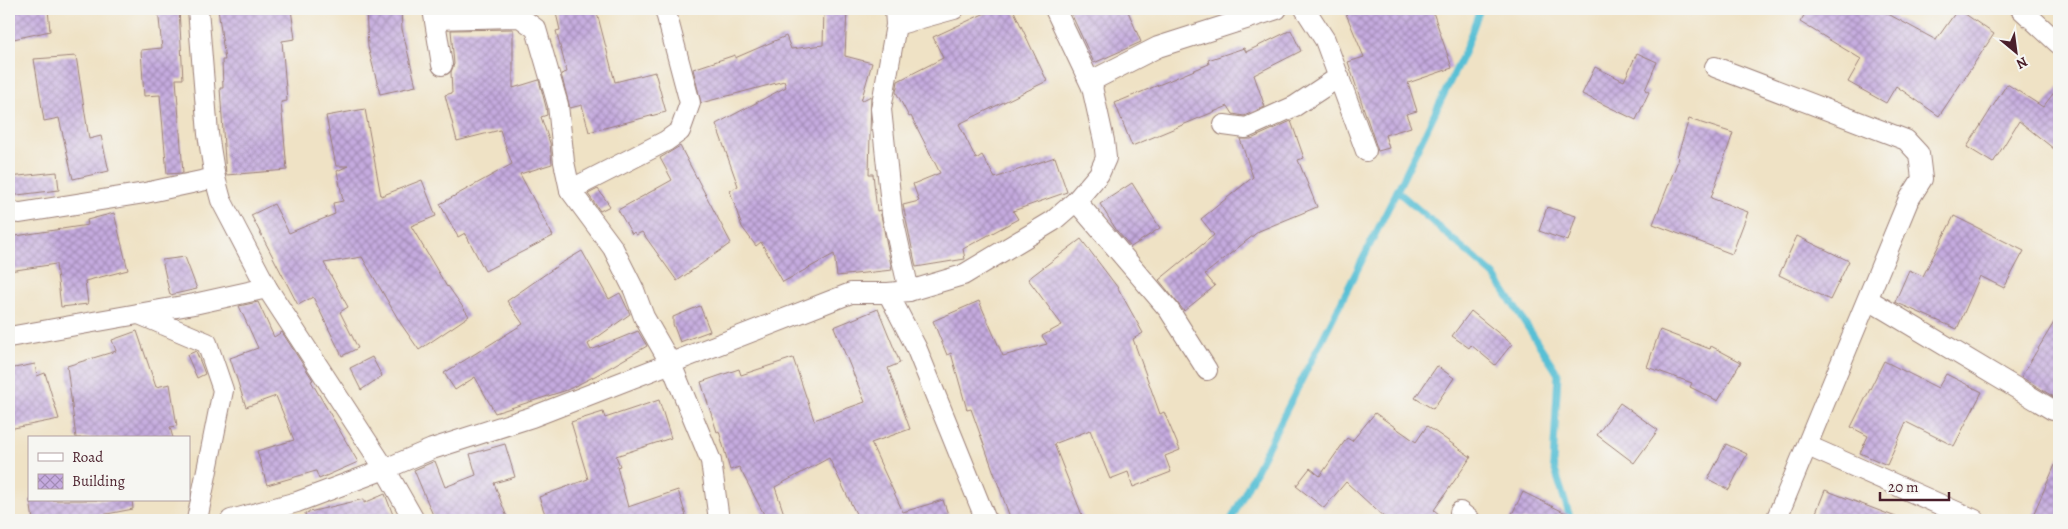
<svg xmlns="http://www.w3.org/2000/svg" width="2068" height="529" viewBox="0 0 2068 529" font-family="Alegreya,serif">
<defs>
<pattern id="building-cross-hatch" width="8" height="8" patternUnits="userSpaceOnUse" patternTransform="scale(1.25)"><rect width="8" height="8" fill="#c5abdf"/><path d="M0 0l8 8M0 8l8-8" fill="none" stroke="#a28bb5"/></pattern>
</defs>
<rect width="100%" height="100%" fill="#f6f6f2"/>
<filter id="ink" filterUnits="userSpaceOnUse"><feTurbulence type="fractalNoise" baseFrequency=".02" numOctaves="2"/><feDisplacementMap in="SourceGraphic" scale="10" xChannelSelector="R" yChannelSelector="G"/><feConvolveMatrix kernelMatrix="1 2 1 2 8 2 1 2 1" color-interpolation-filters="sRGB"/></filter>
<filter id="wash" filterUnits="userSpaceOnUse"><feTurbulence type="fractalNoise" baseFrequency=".0096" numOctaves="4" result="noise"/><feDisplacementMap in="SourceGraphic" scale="20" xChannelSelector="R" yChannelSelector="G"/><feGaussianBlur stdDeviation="1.12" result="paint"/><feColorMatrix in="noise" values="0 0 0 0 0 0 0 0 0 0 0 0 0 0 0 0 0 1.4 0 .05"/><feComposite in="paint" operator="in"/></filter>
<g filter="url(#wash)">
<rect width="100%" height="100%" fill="#efe2c5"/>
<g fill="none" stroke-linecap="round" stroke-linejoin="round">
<g stroke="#58c0d5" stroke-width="7">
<path d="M1397,191L1494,275L1558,374L1553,464L1571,520"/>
<path d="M1231,520L1397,191L1464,53L1480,9"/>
</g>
</g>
<g id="blocks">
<g fill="url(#building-cross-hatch)">
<path d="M9,9H48L50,31L9,40Z"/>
<path d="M158,9H179L183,79H176L183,173L167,174L160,95L144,96L141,50L162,48Z"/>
<path d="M218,9H291L295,39L282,41L287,101L281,102L287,170L226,175L220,88H223L222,60H225Z"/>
<path d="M366,9H401L402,29L416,86L380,94L368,47Z"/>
<path d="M555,9H596L615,82L655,72L666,112L589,132L582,105L570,108L561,74L567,72L556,31L560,30Z"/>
<path d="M824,9H847L845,56L872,63L861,101L871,96L869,174H873L877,211L880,210L892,270L837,276L834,254L783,282L761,242L756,246L742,227L730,191L738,186L716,124L786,87L784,81L701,103L693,69L735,55V58L786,36L791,49L823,45Z"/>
<path d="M994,9H1013L1047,81L959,124L976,159L982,155L995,178L1055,157L1067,192L1013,211L1018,219L963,249L965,259L916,267L903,205L919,201L913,184L940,173L911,116L909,117L896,92L898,81L943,58L933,37Z"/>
<path d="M1069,9H1127L1141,42L1094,63Z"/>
<path d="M1344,9H1432L1452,68L1408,83L1417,111L1406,114L1411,127L1385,135L1389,148L1378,151L1348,62L1364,57Z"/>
<path d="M1808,9H1879L1936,40L1958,9L1994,34L1939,116L1896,86L1886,103L1848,82L1861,59L1800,22Z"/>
<path d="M513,29V88L539,80L546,107L547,115L541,117L550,143L552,164L520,174L553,236L485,271L465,233L458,237L440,204L512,164L500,130L457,141L445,95L452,93L451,72L454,64L451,30Z"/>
<path d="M1291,30L1301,51L1254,75L1265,107L1244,116L1233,114L1228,106L1132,146L1115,103L1209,64L1208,60L1244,48L1246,52Z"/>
<path d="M1637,53L1657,62L1645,90L1649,92L1636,120L1582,94L1595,67L1624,81Z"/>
<path d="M76,56L89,139L101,136L109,171L73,179L59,118L44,121L34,59Z"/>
<path d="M2007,84L2043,107L2059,86V153L2019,121L1993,163L1967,147Z"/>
<path d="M365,109L381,196L422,180L436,216L411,226L447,287L448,286L469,316L419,350L401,324L362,257L324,263L348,307L340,312L358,348L342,356L313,297L298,305L251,215L274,204L289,233L335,214L333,203L343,201L337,171L348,166H336L326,116Z"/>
<path d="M1689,119L1733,133L1711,198L1748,212L1732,254L1653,224L1679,158L1677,157Z"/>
<path d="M1291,121L1304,158L1298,160L1317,207L1259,231L1205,274L1215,286L1184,311L1159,280L1214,235L1201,219L1253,177L1240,139H1251Z"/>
<path d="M680,146L731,243L677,281L642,232L636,235L634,232L632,234L618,210L672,180L660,158Z"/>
<path d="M57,172L59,190L9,196V177Z"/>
<path d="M1132,183L1160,228L1131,247L1117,231L1100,204Z"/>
<path d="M598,189L610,206L600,211L588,194Z"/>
<path d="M1547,207L1576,216L1568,241L1539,231Z"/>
<path d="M114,213L128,270L85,281L88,304L61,307L56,264L9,271V237L88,225L87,220Z"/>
<path d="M1954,216L2024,251L2004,288L1980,276L1957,329L1895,302L1909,270L1923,276Z"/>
<path d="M1797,236L1849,261L1830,300L1779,275Z"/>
<path d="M1081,239L1118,288L1143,333L1133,339L1160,414L1164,412L1180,450L1165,456L1171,472L1133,487L1128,472L1110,479L1090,430L1054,444L1084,520H1011L971,409L967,410L951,353L947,355L933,321L979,301L1003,356L1047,344L1042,336L1062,325L1028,279Z"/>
<path d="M582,251L609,299L620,293L630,314L588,344L591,350L638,331L647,346L597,375L567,390L495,413L475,377L455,390L444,373L523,324L507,301L560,264Z"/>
<path d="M185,257L197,289L170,295L162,260Z"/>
<path d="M258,302L274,337L282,332L313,380L311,381L358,462L319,479L316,471L267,485L257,451L294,440L276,396L246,407L230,358L258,348L239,306Z"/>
<path d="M700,306L710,331L680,342L673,324V317Z"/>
<path d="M878,309L900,363L888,368L910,429L871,443L903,512L943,500L950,520H859L829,458L775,487L786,520H767L739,467L730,470L719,431L717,432L701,382L739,369L741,375L793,358L814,420L865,402L834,327Z"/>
<path d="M1471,311L1512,344L1495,365L1471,345L1469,348L1452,336Z"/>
<path d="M2059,314V400L2021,377Z"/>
<path d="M1660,330L1710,349L1711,346L1741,362L1718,401L1690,387L1692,383L1647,367Z"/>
<path d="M137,331L156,387L170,384L177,426L170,427L173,438H76L67,366L116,351L112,340Z"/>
<path d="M196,351L205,374L197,378L187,355Z"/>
<path d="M372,357L382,376L361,390L350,368Z"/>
<path d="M1884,361L1938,388L1946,374L1982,392L1954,446L1906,422L1887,465L1860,453L1868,436L1851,427Z"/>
<path d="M35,364L37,376L45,373L59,419L9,429V369Z"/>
<path d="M1437,366L1454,378L1433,409L1415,398Z"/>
<path d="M659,400L671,438L616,456L620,466L617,467L628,507L678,490L686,516L673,520H547L539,497L588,479L571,422L603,412L605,418Z"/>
<path d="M1620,403L1658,430L1634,463L1597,435Z"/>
<path d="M1375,413L1416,442L1427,426L1471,457L1434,510L1446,520H1387L1346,482L1324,508L1296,486L1310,468L1320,476L1347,438L1352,441Z"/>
<path d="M505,444L515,477L494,483L508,520H435L414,470L435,461L445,487L476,475L470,454Z"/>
<path d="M1726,444L1747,454L1729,490L1708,479Z"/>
<path d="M2059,456V520H2045L2033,515Z"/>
<path d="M1825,490L1901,519L1900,520H1813Z"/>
<path d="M1523,492L1580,520H1509Z"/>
<path d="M385,494L395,520H306L305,513L364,499V503Z"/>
<path d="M30,500H132L133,509L76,520H33Z"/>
</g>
</g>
</g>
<g filter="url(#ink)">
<use href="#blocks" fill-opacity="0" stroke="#9c8078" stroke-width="1"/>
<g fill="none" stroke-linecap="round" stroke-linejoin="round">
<g stroke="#9c8078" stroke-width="22">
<g id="minor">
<path d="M198,9L208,134L215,178L221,200L267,288L385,469L414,520"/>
<path d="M433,9L442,65"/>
<path d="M895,9L896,25L881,109L892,214L909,291"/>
<path d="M1305,9L1325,40L1366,151"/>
<path d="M2021,9L2059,44"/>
<path d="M435,19L520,17L536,29L558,105L564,162L570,190L613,248L634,290L644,317L671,364L711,461L719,520"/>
<path d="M896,25L954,9"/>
<path d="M1715,67L1906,140L1919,154L1922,179L1908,201L1776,520"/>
<path d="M1092,87L1095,79L1158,47L1277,9"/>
<path d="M1224,125L1246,128L1295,106L1339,77"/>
<path d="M570,190L666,141L680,131L690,103L665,9"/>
<path d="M1076,201L1169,310L1207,370"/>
<path d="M9,212L20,213L145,193L215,178"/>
<path d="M888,293L916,347L986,520"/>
<path d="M1869,300L2053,410"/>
<path d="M139,314L207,343L223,390L197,520"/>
<path d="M9,337L194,304L267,288"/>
<path d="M1808,446L1975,520"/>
<path d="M1460,512L1470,520"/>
<path d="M231,520L297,502L385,469L432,449L532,417L851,293H888L909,291L963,275L1053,221L1076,201L1099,174L1106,158L1104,141L1092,87L1055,9"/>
</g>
</g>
<use href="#minor" stroke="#fff" stroke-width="20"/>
</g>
</g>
<rect width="2068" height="529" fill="none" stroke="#f6f6f2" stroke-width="30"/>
<rect x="28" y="436" width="162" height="65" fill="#f6f6f2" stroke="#b1a0a2"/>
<rect x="38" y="453" width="25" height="8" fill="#ffffff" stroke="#b1a0a2"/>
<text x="72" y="462" font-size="15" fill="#4a1f2b">Road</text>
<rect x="38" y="474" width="25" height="15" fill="url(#building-cross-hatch)" stroke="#b1a0a2"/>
<text x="72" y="486" font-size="15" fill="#4a1f2b">Building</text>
<g transform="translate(2016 52) rotate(151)" stroke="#f6f6f2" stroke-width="4" paint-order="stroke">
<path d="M0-4L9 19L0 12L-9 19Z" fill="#4a1f2b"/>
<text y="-8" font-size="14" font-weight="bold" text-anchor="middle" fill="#4a1f2b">N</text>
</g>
<path d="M1880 492v8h69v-8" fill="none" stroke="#4a1f2b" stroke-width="2.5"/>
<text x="1888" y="492" font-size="15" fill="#4a1f2b" stroke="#f6f6f2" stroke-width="4" paint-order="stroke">20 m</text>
</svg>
